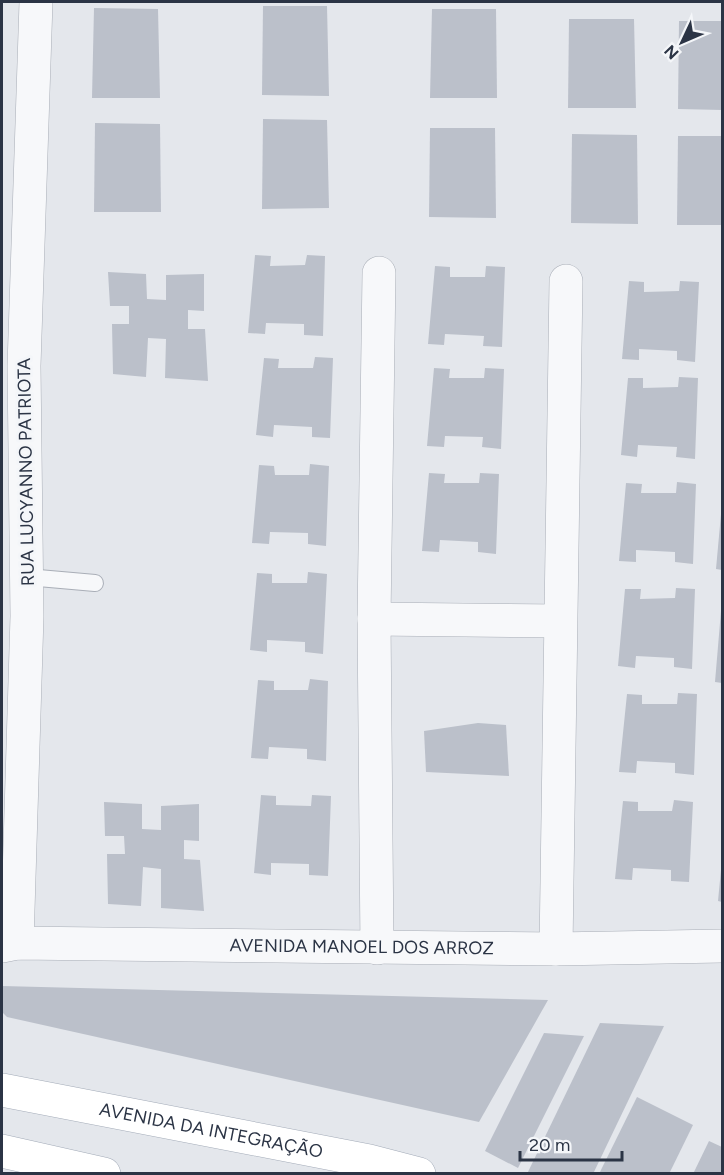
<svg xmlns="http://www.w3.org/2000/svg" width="724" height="1175" viewBox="0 0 724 1175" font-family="Figtree,sans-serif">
<rect width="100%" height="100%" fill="#e4e7ec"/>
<g fill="#bbc0ca">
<path d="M263,6H327L329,96L262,95Z"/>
<path d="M94,8L158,9L160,98H92Z"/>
<path d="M432,9H496L497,98H430Z"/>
<path d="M569,19H634L636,108H568Z"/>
<path d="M679,21H722V110L678,109Z"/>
<path d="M263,119L327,120L329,208L262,209Z"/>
<path d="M95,123L160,124L161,212H94Z"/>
<path d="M430,128H495L496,218L429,217Z"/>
<path d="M572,134L637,135L638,224L571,223Z"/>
<path d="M678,136H722V225H677Z"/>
<path d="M255,255L271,256L270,266L305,265L307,255L325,256L323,336L304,335V324L266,323L265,334L248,333Z"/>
<path d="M435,266L450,267V277H485L486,266L505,267L502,347L483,346L484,336L445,334L444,345L428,344Z"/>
<path d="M108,272L146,274L147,299L166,300V275L204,274V311L188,310V329H205L208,381L165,378L166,339L148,338L146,377L113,374L112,324H129V306H110Z"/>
<path d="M629,281L644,282V292L679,291L680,281L699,282L695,362L677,360V351L639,349V360L622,359Z"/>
<path d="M315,357L333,358L330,438L312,437V427L274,425L273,437L256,435L264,358L279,359L278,368H313Z"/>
<path d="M434,368L450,369L449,378H484L485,368L504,369L501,449L482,447L483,437L445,436L444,447L427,446Z"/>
<path d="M679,377L698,378L695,459L676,457L677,447L638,445L637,457L621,455L628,378H643V388L678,387Z"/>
<path d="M310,464L329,466L326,546L308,544V533L270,532L269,544L252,543L259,465L274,466L275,475H309Z"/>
<path d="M429,473L445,474L444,483H479L480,473L499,474L496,554L478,552V542L440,540L439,552L422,551Z"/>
<path d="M677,482L696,484L693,564L675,562V552L636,550V562L619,561L626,483L642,484L641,493H676Z"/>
<path d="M721,514H722V570L716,569Z"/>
<path d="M308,572L327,574L323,654L305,652V642L267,640V652L250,650L257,573L272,574V583H307Z"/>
<path d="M676,588L695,589L692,669L674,667V658L636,656L635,668L618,666L625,589H641L640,599L675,598Z"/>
<path d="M721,611H722V683L715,682Z"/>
<path d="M310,679L328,681L326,761L307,759V749L269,747L268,759L251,758L258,680L274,681V690H308Z"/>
<path d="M678,693L697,694L694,775L675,773V763L637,761L636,773L619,772L627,694L642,695V704H677Z"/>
<path d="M478,723L506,725L509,776L426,772L424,731Z"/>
<path d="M261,795L276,796V805L311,806L312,795L331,796L328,876L309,875V864L271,863V875L254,873Z"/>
<path d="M674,800L693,802L689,882L671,881V870L633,868L632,880L615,879L623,801L638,802V811H672Z"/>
<path d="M104,802L142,804V829L161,830V806L199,804V841L184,840V859L200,860L204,911L161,908V869L143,867L141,906L108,904L107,854H125L124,836H105Z"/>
<path d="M721,870H722V902L718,901Z"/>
<path d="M2,986L548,1000L479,1122L7,1017L2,1012Z"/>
<path d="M600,1023L664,1026L593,1174H527Z"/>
<path d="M544,1033L584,1036L518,1168L485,1151Z"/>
<path d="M637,1097L693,1125L669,1174H599Z"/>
<path d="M709,1141L722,1147V1174H693Z"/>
</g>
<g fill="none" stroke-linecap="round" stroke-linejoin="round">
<g stroke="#a9aeb7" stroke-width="18">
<path id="service" d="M27,577L95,583"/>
</g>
<g stroke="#a9aeb7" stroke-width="34">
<g id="minor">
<path d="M374,619L560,621"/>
<path d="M17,943L27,616L24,366L36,2"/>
<path id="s1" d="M2,946L17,943L556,949L722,946"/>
<path d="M377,948L374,619L379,273"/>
<path d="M556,949L566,281"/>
</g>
</g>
<g stroke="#a3abb8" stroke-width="34">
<g id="primary">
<path id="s2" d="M2,1090L369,1161L419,1174"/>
<path d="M2,1151L104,1174"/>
</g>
</g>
<use href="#service" stroke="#f7f8fa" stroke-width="16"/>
<use href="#minor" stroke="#f7f8fa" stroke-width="33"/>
<use href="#primary" stroke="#fff" stroke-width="33"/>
</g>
<g text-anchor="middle" stroke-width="6" stroke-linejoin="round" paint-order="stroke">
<g font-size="18" fill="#2b3445" stroke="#f4f6f9">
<text transform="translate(26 472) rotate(-91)" y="6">RUA LUCYANNO PATRIOTA</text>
<text dy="6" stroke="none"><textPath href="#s1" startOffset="360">AVENIDA MANOEL DOS ARROZ</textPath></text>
<text dy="6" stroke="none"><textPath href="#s2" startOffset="213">AVENIDA DA INTEGRAÇÃO</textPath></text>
</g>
</g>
<rect width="724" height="1175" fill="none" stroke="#2b3445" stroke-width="6"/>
<g transform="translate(682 42) rotate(226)" stroke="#f4f6f9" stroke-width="4.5" paint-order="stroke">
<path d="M0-4.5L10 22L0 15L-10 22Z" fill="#2b3445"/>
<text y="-9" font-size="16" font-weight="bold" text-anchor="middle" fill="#2b3445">N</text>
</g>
<path d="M520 1151v9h102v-9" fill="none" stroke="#2b3445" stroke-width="3"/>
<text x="529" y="1151" font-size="18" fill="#2b3445" stroke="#f4f6f9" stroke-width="4.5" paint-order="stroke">20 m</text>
</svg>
